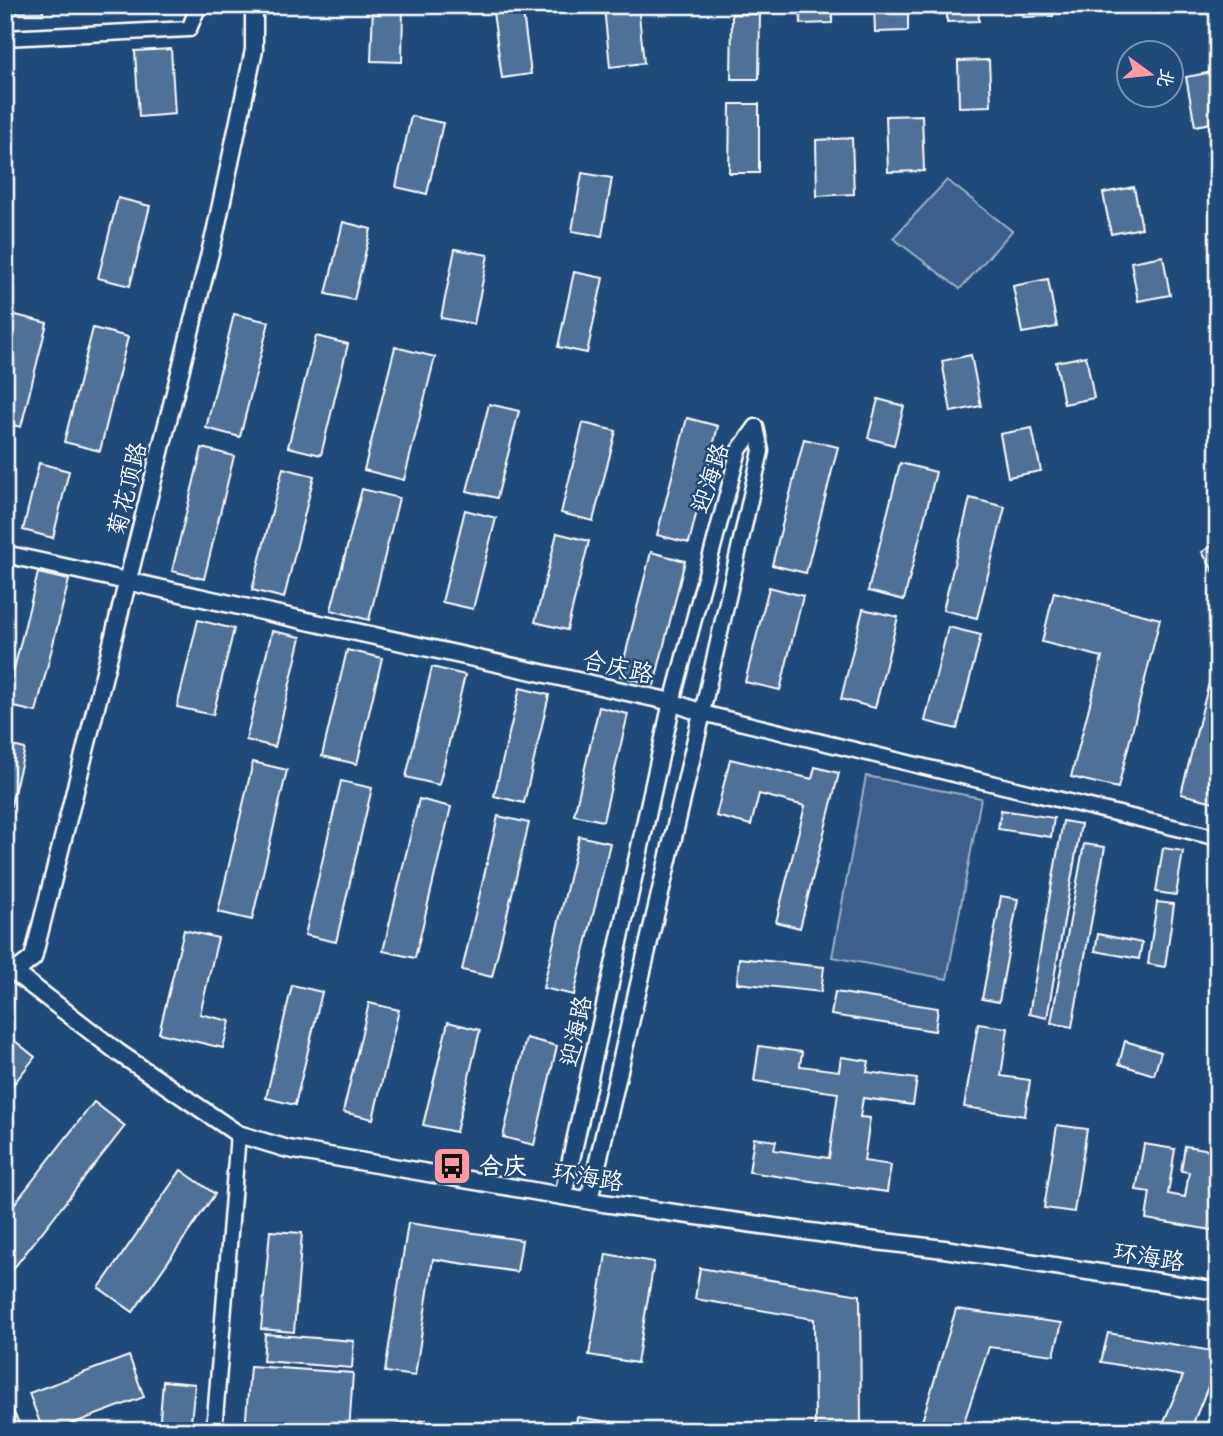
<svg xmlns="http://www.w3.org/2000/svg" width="1223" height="1436" viewBox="0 0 1223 1436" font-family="Itim,'LXGW WenKai TC',sans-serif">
<rect width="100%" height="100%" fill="#1f4a7a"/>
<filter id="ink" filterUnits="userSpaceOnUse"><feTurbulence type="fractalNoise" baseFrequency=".0143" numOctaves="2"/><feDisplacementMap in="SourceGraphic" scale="14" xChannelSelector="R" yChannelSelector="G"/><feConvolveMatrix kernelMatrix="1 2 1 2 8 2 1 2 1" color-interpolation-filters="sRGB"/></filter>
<g filter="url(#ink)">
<g fill="#3c618b" stroke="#9eb0c5" stroke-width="2">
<path d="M947,180L1012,231L960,289L893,238Z"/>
<path d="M866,776L981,798L947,979L832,957Z"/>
</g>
<g fill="#507197" stroke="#fff" stroke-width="2">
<path d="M5,5H43V12L5,13Z"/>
<path d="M373,5H403L402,62L371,61Z"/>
<path d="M492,5H522L531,74L502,78Z"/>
<path d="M615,5H638L644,63L610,67L604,7Z"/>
<path d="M800,5H832V23L801,24Z"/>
<path d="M874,5H908V31L875,32Z"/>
<path d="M947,5H978L979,21L947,22Z"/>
<path d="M1021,5H1053V16L1022,17Z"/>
<path d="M732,14H760L759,79H731Z"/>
<path d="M171,49L175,114L139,117L135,51Z"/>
<path d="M989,60L991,106L959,107L958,61Z"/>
<path d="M1218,71V122L1195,126L1186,77Z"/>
<path d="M730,104H759V173H729Z"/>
<path d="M922,115L924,171L888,172L886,116Z"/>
<path d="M411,116L443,123L427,194L396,187Z"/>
<path d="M852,138L854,194L817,196L816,140Z"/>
<path d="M1218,151V197L1216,198L1207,153Z"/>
<path d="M582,173L612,178L602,236L572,231Z"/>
<path d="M1134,187L1142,228L1111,234L1103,193Z"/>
<path d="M118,198L150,206L130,286L98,278Z"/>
<path d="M343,222L371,229L354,300L326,294Z"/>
<path d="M455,249L488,255L474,324L441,318Z"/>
<path d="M1163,256L1170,295L1138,301L1131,262Z"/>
<path d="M574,272L603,278L587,353L558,347Z"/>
<path d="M1048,279L1057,327L1022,333L1013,286Z"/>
<path d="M8,313L47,323L21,427L5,423V323Z"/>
<path d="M234,314L269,322L240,437L206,428Z"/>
<path d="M93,328L128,337L100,451L64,442Z"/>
<path d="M316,336L348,344L321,455L288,447Z"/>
<path d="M395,347L435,357L404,480L364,470Z"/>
<path d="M971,355L981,406L951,412L942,361Z"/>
<path d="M1086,356L1094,398L1064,404L1056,362Z"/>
<path d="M878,399L904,406L894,445L868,438Z"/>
<path d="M489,404L519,411L497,498L467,491Z"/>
<path d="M687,418L718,426L689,543L657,535Z"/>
<path d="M583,423L616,431L593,521L561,513Z"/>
<path d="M1032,428L1041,471L1008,477L1000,434Z"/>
<path d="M804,439L838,447L806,573L772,565Z"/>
<path d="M202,448L234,456L204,579L172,571Z"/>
<path d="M39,463L69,471L53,538L23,530Z"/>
<path d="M900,463L936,472L904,600L868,591Z"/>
<path d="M283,468L314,476L284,598L252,590Z"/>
<path d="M362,489L399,498L369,620L331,610Z"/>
<path d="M970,498L1005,507L977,618L943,610Z"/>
<path d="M465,510L496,518L473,609L442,602Z"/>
<path d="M557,533L589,541L567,630L535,622Z"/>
<path d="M1218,542V576L1217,577L1202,552Z"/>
<path d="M651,552L685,561L654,685L620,676Z"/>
<path d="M38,573L69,580L36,712L5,705Z"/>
<path d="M769,587L803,596L780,690L745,682Z"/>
<path d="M1054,592L1160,619L1118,788L1071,777L1102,657L1042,642Z"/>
<path d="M863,609L898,617L875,708L841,699Z"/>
<path d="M198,620L234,629L213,715L177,707Z"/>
<path d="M948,627L981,635L957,729L925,721Z"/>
<path d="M272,631L301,637L275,747L246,740Z"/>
<path d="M347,650L382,658L357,764L322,756Z"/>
<path d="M1217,651H1218V803L1181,794Z"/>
<path d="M432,667L465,675L439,785L406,777Z"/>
<path d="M520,688L549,695L524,803L494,796Z"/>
<path d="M599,707L628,714L603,821L574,815Z"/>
<path d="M5,744L25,749L5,828Z"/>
<path d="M730,759L812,779L815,767L839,773L800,928L776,922L805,806L759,794L751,825L716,816Z"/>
<path d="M253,762L287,770L252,920L218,912Z"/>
<path d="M341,781L372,788L336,942L305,935Z"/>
<path d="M419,799L451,807L415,958L383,951Z"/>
<path d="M1001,810L1054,818L1051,837L998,829Z"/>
<path d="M498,816L529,823L492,977L462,970Z"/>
<path d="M1063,821L1081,824L1047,1018L1029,1014Z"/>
<path d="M579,836L610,843L574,995L543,988Z"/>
<path d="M1084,844L1105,847L1072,1027L1051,1023Z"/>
<path d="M1163,848L1183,851L1176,895L1156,892Z"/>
<path d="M1001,896L1018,899L999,1002L982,999Z"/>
<path d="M1157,902L1174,904L1165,967L1148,964Z"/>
<path d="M184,930L218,938L200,1014L230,1021L223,1048L159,1033Z"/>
<path d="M1098,934L1142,943L1139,959L1095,951Z"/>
<path d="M739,958L824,967L821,992L737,983Z"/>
<path d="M292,985L322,992L295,1105L266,1098Z"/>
<path d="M835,992L938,1008L935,1031L831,1015Z"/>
<path d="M369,1003L399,1010L373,1119L343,1112Z"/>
<path d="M448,1022L480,1030L456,1132L423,1125Z"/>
<path d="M978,1024L1008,1028L1001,1076L1030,1080L1025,1116L964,1107Z"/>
<path d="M5,1033L35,1057L5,1095Z"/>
<path d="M526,1038L557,1046L534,1145L503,1137Z"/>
<path d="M1125,1041L1161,1052L1154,1075L1119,1064Z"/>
<path d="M759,1046L802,1052L800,1066L839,1071L841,1057L869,1061L867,1072L917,1079L913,1105L863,1098L860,1117L870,1118L864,1161L891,1165L887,1192L749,1172L754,1138L776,1141L774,1150L829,1158L838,1093L754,1081Z"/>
<path d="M94,1102L125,1126L13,1269L5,1263V1216Z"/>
<path d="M1057,1125L1087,1129L1074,1212L1044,1208Z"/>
<path d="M1144,1144L1175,1149L1168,1194L1185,1197L1189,1172L1181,1171L1185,1146L1218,1151V1231L1146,1219L1150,1192L1136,1190Z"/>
<path d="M181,1170L215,1194L133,1312L99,1288Z"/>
<path d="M408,1223L522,1240L517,1272L433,1259L415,1376L385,1372Z"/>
<path d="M270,1231L302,1233L294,1332L261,1329Z"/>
<path d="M606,1254L654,1262L637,1363L589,1355Z"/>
<path d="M700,1268L860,1295L861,1427H815L814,1319L695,1299Z"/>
<path d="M956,1309L1062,1323L1054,1355L989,1347L961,1431H919Z"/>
<path d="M1108,1333L1218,1352V1362L1190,1431H1160L1183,1376L1101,1362Z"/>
<path d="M265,1334L354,1341L352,1368L263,1361Z"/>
<path d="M129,1356L144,1397L53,1431H43L29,1393Z"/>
<path d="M250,1366L353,1373L349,1431H245Z"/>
<path d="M163,1381L195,1384L190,1431H159Z"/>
<path d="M8,1401L23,1431H5V1402Z"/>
<path d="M577,1417L638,1426V1431H575Z"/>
<path d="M426,1420L428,1431H387V1426Z"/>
</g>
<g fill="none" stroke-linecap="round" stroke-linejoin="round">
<g stroke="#fff" stroke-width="19">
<g id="minor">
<path d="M5,38L189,29L199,5"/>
<path d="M756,427L761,451L702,713L1218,838"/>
<path d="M672,702L739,450L756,427"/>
<path d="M214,1431L238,1134"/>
</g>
</g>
<g stroke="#fff" stroke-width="21">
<g id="tertiary">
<path d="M5,554L672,702L702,713L589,1200"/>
<path d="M5,965L119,1053L238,1134L288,1149L603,1203L876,1241L944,1249L1218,1291"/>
<path d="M15,972L33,958L215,233L254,50V5"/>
<path d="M563,1196L672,702"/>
</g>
</g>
<use href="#minor" stroke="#1f4a7a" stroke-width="14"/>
<use href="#tertiary" stroke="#1f4a7a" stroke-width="16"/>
</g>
</g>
<defs>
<g id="bus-square" transform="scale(2.0125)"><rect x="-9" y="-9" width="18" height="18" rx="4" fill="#ff9aa2" stroke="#1f4a7a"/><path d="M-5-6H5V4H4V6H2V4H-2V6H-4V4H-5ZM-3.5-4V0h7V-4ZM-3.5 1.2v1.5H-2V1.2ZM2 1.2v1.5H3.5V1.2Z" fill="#111"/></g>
</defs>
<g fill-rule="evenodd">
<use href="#bus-square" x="452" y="1166"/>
</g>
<g text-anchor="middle" stroke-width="5" stroke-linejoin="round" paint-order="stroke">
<g font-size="24" fill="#fff" stroke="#1f4a7a">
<text transform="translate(710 478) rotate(-72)" y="8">迎海路</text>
<text transform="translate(127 489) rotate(-76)" y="8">菊花顶路</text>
<text transform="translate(618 667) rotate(13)" y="8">合庆路</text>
<text transform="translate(576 1031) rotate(-78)" y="8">迎海路</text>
<text transform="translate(588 1177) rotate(9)" y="8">环海路</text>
<text transform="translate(1149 1257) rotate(9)" y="8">环海路</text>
</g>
<g font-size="24" font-weight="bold" fill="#fff" stroke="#1f4a7a" text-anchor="start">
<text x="479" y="1174">合庆</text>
</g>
</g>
<rect width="1223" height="1436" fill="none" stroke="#1f4a7a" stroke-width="28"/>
<rect x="14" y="14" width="1195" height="1408" fill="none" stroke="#fff" stroke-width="2.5" filter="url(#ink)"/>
<g transform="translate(1150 74) rotate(105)"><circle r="33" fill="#1f4a7a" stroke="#7992af" stroke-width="2"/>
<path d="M0-5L12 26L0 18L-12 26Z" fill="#ff9aa2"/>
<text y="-10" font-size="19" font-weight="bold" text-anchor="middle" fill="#ffffff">北</text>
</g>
</svg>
